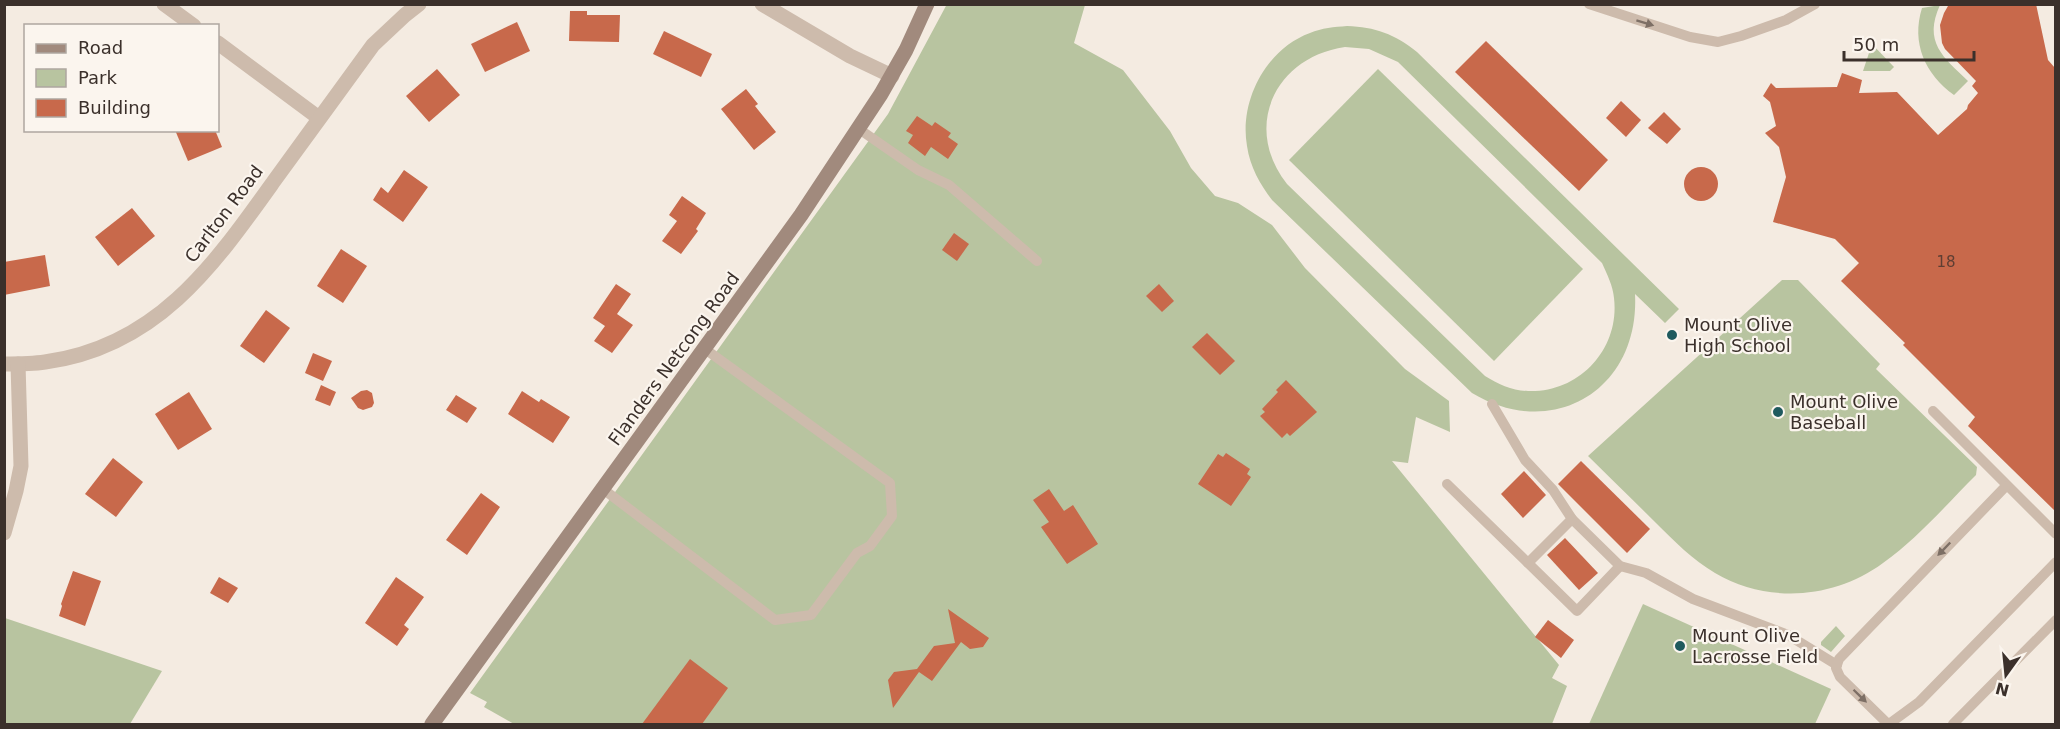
<svg xmlns="http://www.w3.org/2000/svg" width="2060" height="729" viewBox="0 0 2060 729" font-family="'DejaVu Sans',sans-serif">
<rect width="100%" height="100%" fill="#f4ebe1"/>
<g fill="#b8c4a0" fill-rule="evenodd">
<path d="M947,4L1085,5L1074,43L1123,70L1170,131L1191,168L1215,196L1238,203L1272,225L1305,268L1405,369L1449,401L1450,432L1416,417L1408,463L1392,461L1559,665L1552,678L1567,686L1552,724H514L484,707L487,702L470,693L888,114Z"/>
<path d="M1940,5C1923,42 1943,57 1968,81L1954,95C1925,74 1911,43 1922,8Z"/>
<path d="M1347,26C1375,27 1395,34 1417,52L1679,309L1665,323L1635,294C1640,389 1554,442 1472,393L1272,200C1260,184 1250,167 1247,146C1239,101 1266,49 1310,33C1322,28 1334,27 1347,26ZM1345,47L1369,49L1398,62L1602,263C1607,274 1613,286 1614,298C1620,349 1579,393 1528,391C1513,391 1498,384 1485,376L1287,184C1242,127 1275,57 1345,47Z"/>
<path d="M1872,44L1894,67L1890,71H1863Z"/>
<path d="M1378,69L1583,269L1494,361L1289,160Z"/>
<path d="M1782,280H1798L1880,364L1876,369L1977,467L1976,475C1946,505 1917,539 1883,563C1834,599 1768,604 1715,573C1693,560 1674,541 1656,523C1633,500 1610,478 1588,456Z"/>
<path d="M1643,604L1831,689L1815,724H1589Z"/>
<path d="M5,618L162,671L130,724H5Z"/>
<path d="M1836,626L1845,636L1831,652L1821,645V642Z"/>
</g>
<g fill="#c8694b">
<path d="M1954,4H2036L2048,60L2055,68V511L1968,426L1975,417L1903,345L1905,343L1841,281L1859,263L1835,239L1773,222L1786,177L1779,147L1765,133L1776,126L1770,102L1763,96L1771,83L1776,88L1837,87L1842,73L1862,80L1859,93L1897,92L1938,135L1967,109L1968,105L1978,93L1972,86L1976,81L1945,49L1942,43L1940,25L1944,13L1948,6Z"/>
<path d="M570,11H587V15H620L619,42L569,41Z"/>
<path d="M517,22L530,51L485,72L471,44Z"/>
<path d="M664,31L712,54L701,77L653,54Z"/>
<path d="M1486,41L1608,160L1579,191L1455,72Z"/>
<path d="M437,69L460,95L429,122L406,96Z"/>
<path d="M746,89L758,104L755,106L776,132L754,150L721,109Z"/>
<path d="M1621,101L1641,120L1626,137L1606,118Z"/>
<path d="M1664,112L1681,129L1667,144L1648,128Z"/>
<path d="M917,116L932,126L935,122L951,133L948,137L958,144L948,159L931,147L925,156L908,143L913,135L906,131Z"/>
<path d="M175,130H215L222,147L188,161Z"/>
<circle cx="1701" cy="184" r="17"/>
<path d="M404,170L428,187L403,222L373,200L381,187L388,193Z"/>
<path d="M682,196L706,213L696,229L698,231L681,254L662,241L677,221L669,215Z"/>
<path d="M132,208L155,236L118,266L95,237Z"/>
<path d="M954,233L969,244L957,261L942,250Z"/>
<path d="M341,249L367,266L343,303L317,286Z"/>
<path d="M45,255L50,286L4,295V262Z"/>
<path d="M616,284L631,294L617,314L633,325L612,353L594,341L605,326L593,318Z"/>
<path d="M1159,284L1174,301L1162,312L1146,296Z"/>
<path d="M266,310L290,328L264,363L240,346Z"/>
<path d="M1207,333L1235,361L1220,375L1192,347Z"/>
<path d="M313,353L332,361L323,381L305,373Z"/>
<path d="M1286,380L1317,412L1290,436L1287,433L1282,438L1260,416L1265,412L1262,409L1278,392L1276,390Z"/>
<path d="M321,385L336,392L330,406L315,400Z"/>
<path d="M367,390L372,393L374,403L372,407L363,410L358,408L351,398L361,391Z"/>
<path d="M522,391L539,402L541,399L570,417L553,443L508,414Z"/>
<path d="M189,392L212,429L178,450L155,414Z"/>
<path d="M456,395L477,408L467,423L446,410Z"/>
<path d="M1226,453L1250,469L1247,474L1251,477L1231,506L1198,484L1218,454L1223,457Z"/>
<path d="M113,458L143,482L116,517L85,494Z"/>
<path d="M1581,461L1650,529L1627,553L1558,484Z"/>
<path d="M1524,471L1546,495L1523,518L1501,494Z"/>
<path d="M1049,489L1064,511L1073,505L1098,544L1067,564L1041,527L1049,522L1033,500Z"/>
<path d="M481,493L500,507L467,555L446,540Z"/>
<path d="M1565,538L1598,573L1579,590L1547,555Z"/>
<path d="M73,571L101,581L85,626L59,616L62,606L61,604Z"/>
<path d="M219,577L238,588L228,603L210,593Z"/>
<path d="M396,577L424,597L404,625L409,629L397,646L365,623Z"/>
<path d="M948,609L989,638L983,647L970,649L961,642L932,681L919,672L893,708L888,680L894,672L917,669L934,646L955,643Z"/>
<path d="M1548,620L1574,640L1561,658L1535,637Z"/>
<path d="M690,659L728,688L702,724H642Z"/>
</g>
<g fill="none" stroke-linecap="round" stroke-linejoin="round">
<g stroke="#cdbbac" stroke-width="10">
<path d="M1589,4L1690,37L1718,42L1741,36L1786,20L1815,4"/>
<path d="M859,129L918,170L949,185L1037,261"/>
<path d="M1492,404L1525,460L1553,490L1572,519L1620,566L1646,573L1693,599L1788,635L1837,665"/>
<path d="M1933,411L2056,534"/>
<path d="M1447,484L1528,563"/>
<path d="M603,489L775,620L811,615L857,553L870,546L892,516L890,483L705,349"/>
<path d="M1572,519L1528,563L1577,611L1620,566"/>
<path d="M1888,724L1840,677L1836,668L1839,659L2006,486"/>
<path d="M1889,724L1919,702L2056,562"/>
<path d="M1953,724L2056,620"/>
</g>
<g stroke="#cdbbac" stroke-width="15">
<path d="M164,4L194,26"/>
<path d="M762,4L850,56L892,76"/>
<path d="M218,43L319,118"/>
<path d="M4,364C18,364 32,364 45,362C157,347 214,265 274,181C307,136 340,90 373,45L405,15L419,4"/>
<path d="M4,533L16,491L21,466L18,364"/>
</g>
<path stroke="#a18a7d" stroke-width="15" d="M432,724L801,215L881,94L906,50L927,4"/>
</g>
<defs><path id="oneway-solid" d="M-6-.8H1V-3.2L6.5 0L1 3.2V.8H-6Z" transform="scale(1.5)"/></defs>
<g fill="#7d6f65">
<use href="#oneway-solid" transform="translate(1645 23) rotate(17)"/>
<use href="#oneway-solid" transform="translate(1944 549) rotate(134)"/>
<use href="#oneway-solid" transform="translate(1860 696) rotate(44)"/>
</g>
<g fill="#1f5a5e" stroke="#fbf5ee" stroke-width="2">
<circle cx="1672" cy="335" r="6"/>
<circle cx="1778" cy="412" r="6"/>
<circle cx="1680" cy="646" r="6"/>
</g>
<g text-anchor="middle" stroke-width="4.5" stroke-linejoin="round" paint-order="stroke">
<g font-size="15" fill="#5e3e33">
<text x="1946" y="267">18</text>
</g>
<g font-size="18" fill="#3b302b" stroke="#fbf5ee">
<text transform="translate(224 214) rotate(-53)" y="6">Carlton Road</text>
<text transform="translate(674 359) rotate(-54)" y="6">Flanders Netcong Road</text>
</g>
<g font-size="18" fill="#3b302b" stroke="#fbf5ee" text-anchor="start">
<text x="1684" y="331">Mount Olive<tspan x="1684" dy="21">High School</tspan></text>
<text x="1790" y="408">Mount Olive<tspan x="1790" dy="21">Baseball</tspan></text>
<text x="1692" y="642">Mount Olive<tspan x="1692" dy="21">Lacrosse Field</tspan></text>
</g>
</g>
<rect width="2060" height="729" fill="none" stroke="#3b302b" stroke-width="12"/>
<rect x="24" y="24" width="195" height="108" fill="#fbf5ee" stroke="#aea6a0" stroke-width="1.5"/>
<rect x="36" y="44" width="30" height="9" fill="#a18a7d" stroke="#aea6a0" stroke-width="1.5"/>
<text x="78" y="54" font-size="18" fill="#3b302b">Road</text>
<rect x="36" y="69" width="30" height="18" fill="#b8c4a0" stroke="#aea6a0" stroke-width="1.5"/>
<text x="78" y="84" font-size="18" fill="#3b302b">Park</text>
<rect x="36" y="99" width="30" height="18" fill="#c8694b" stroke="#aea6a0" stroke-width="1.5"/>
<text x="78" y="114" font-size="18" fill="#3b302b">Building</text>
<g transform="translate(2006 675) rotate(195)" stroke="#fbf5ee" stroke-width="4.5" paint-order="stroke">
<path d="M0-4.5L10 22L0 15L-10 22Z" fill="#3b302b"/>
<text y="-9" font-size="16" font-weight="bold" text-anchor="middle" fill="#3b302b">N</text>
</g>
<path d="M1844 51v9h130v-9" fill="none" stroke="#3b302b" stroke-width="3"/>
<text x="1853" y="51" font-size="18" fill="#3b302b" stroke="#fbf5ee" stroke-width="4.5" paint-order="stroke">50 m</text>
</svg>
